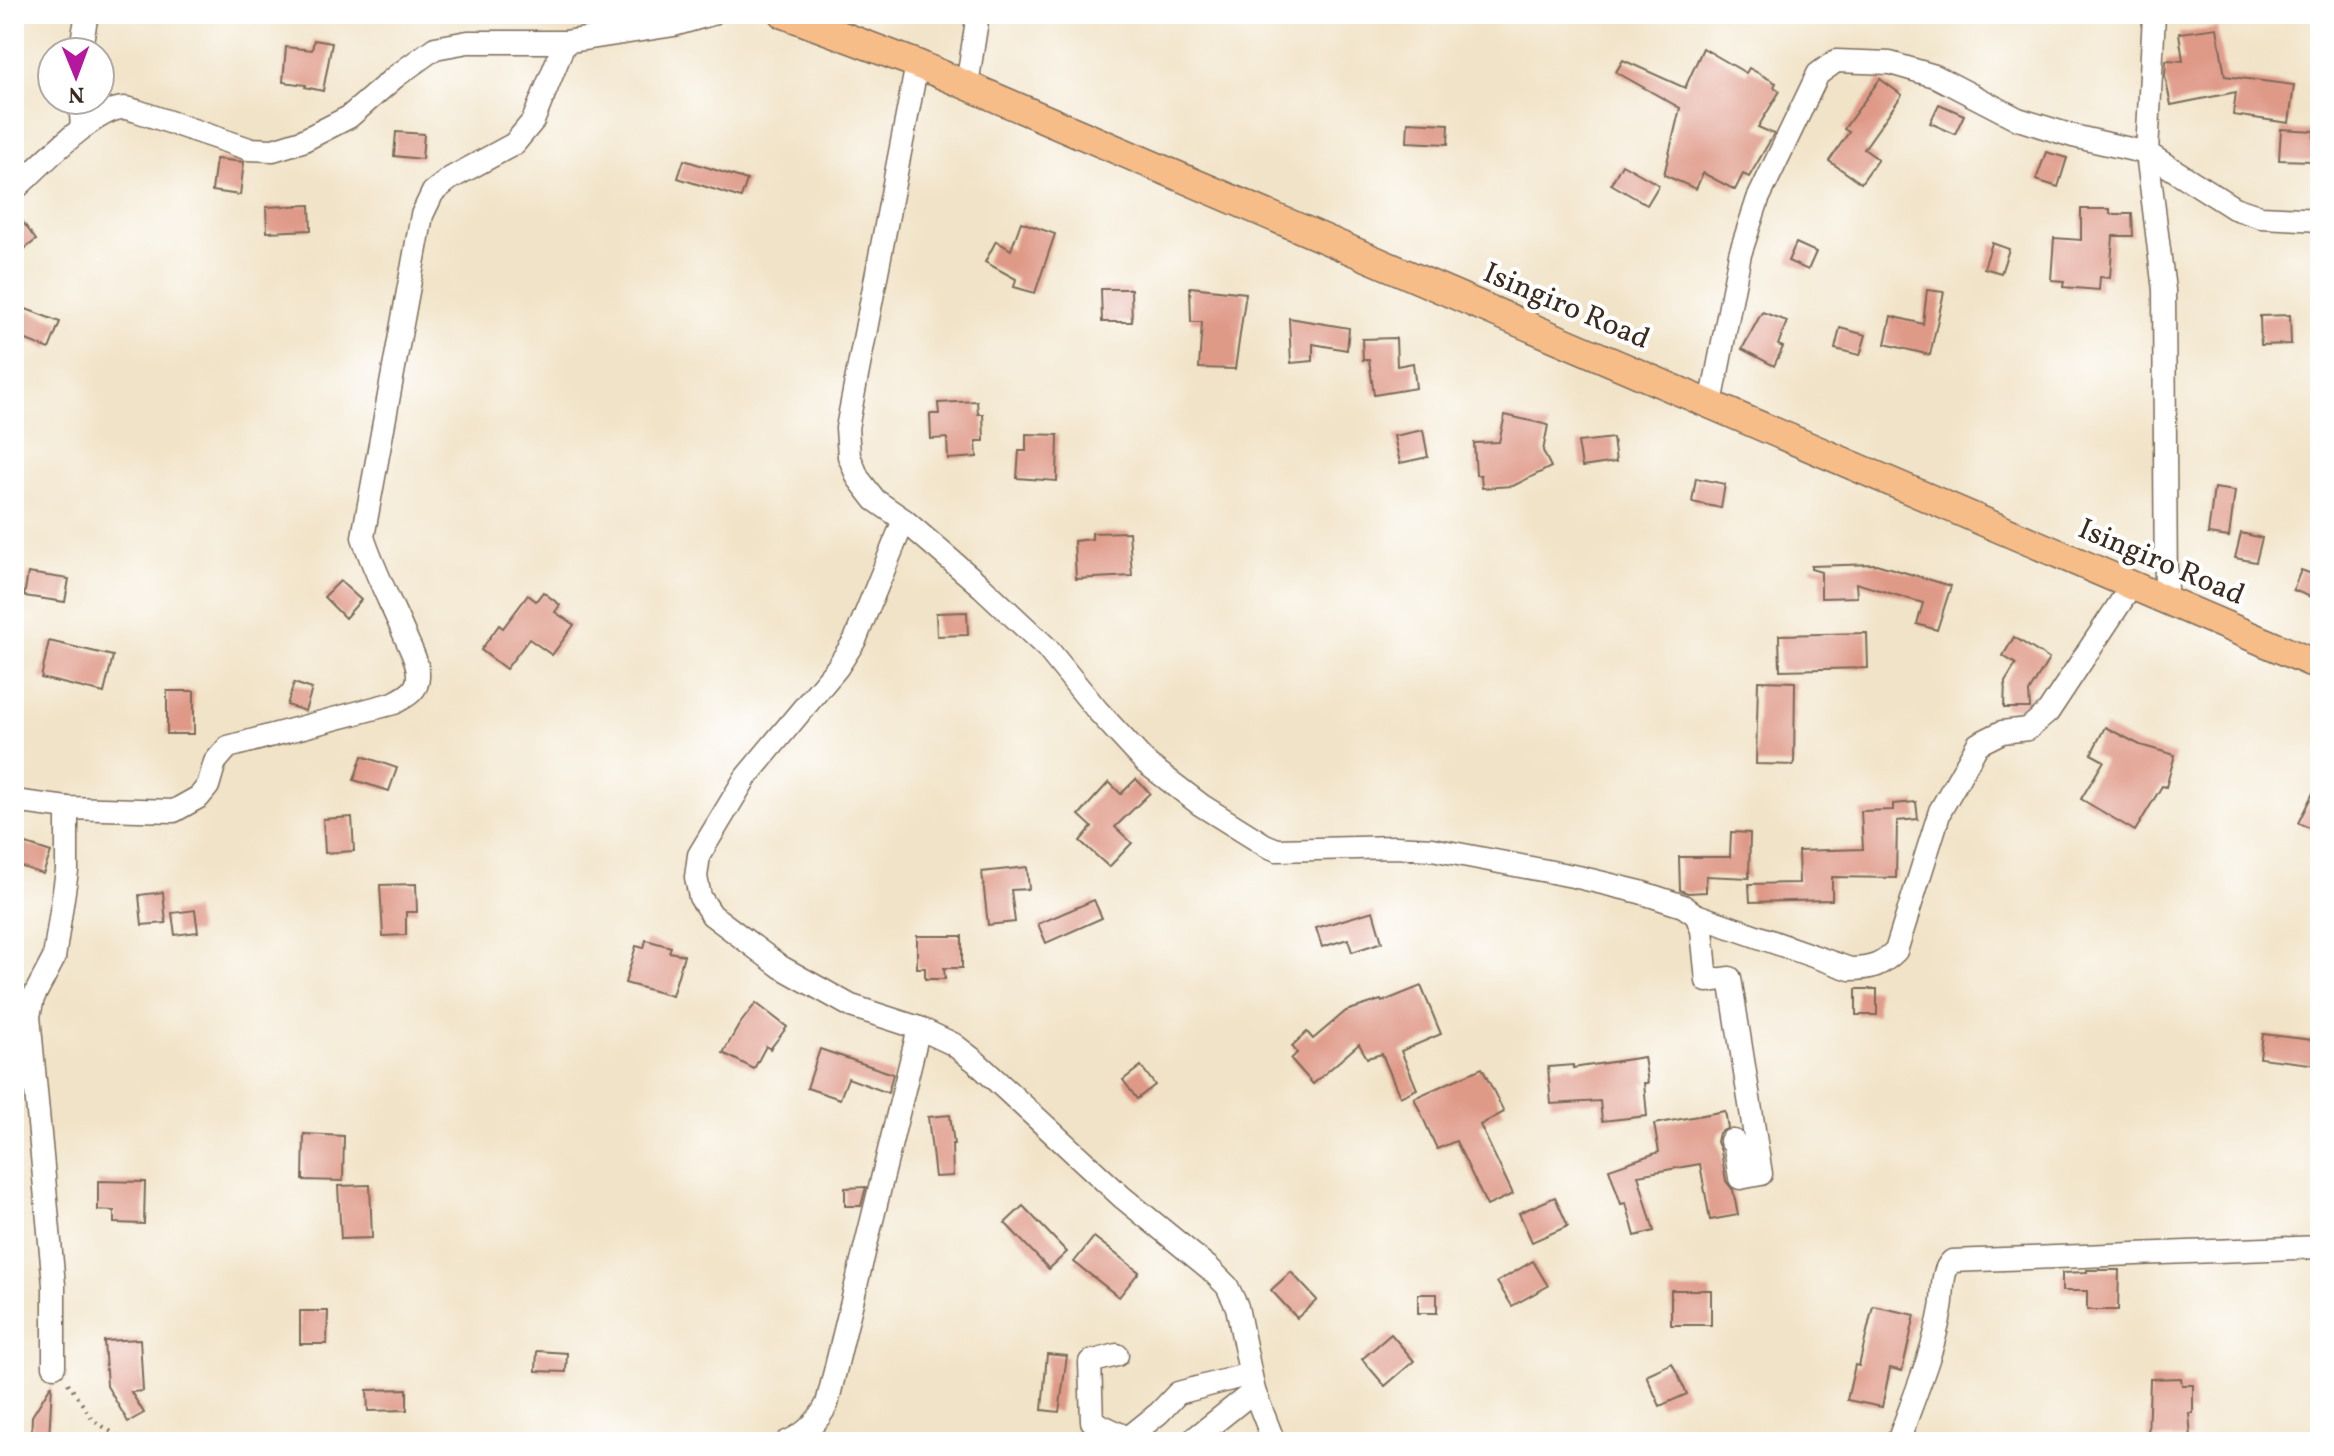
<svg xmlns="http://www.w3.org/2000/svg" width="2334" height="1456" viewBox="0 0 2334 1456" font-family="Vollkorn,serif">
<rect width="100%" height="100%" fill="#fff"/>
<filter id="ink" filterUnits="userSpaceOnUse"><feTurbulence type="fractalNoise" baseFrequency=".0125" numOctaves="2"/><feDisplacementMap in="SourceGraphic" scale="16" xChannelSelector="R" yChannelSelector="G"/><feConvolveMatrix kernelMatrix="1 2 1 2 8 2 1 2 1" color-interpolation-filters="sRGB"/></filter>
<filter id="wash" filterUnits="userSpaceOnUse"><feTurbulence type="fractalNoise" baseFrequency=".006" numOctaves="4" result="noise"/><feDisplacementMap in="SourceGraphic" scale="32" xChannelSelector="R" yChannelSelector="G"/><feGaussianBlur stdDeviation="1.8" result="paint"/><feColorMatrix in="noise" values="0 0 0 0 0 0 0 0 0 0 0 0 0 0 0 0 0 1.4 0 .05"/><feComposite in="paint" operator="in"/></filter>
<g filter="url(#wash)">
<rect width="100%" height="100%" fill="#f1e3c7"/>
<g id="blocks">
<g fill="#df9987">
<path d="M2217,28L2225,76L2294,85L2289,123L2233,115L2236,92L2171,105L2165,76L2166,60L2183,61L2179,33Z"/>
<path d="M314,40L332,43L323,91L305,87L306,85L283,82L286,47L312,50Z"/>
<path d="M1703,48L1746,73L1749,68L1776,83L1774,87L1780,91L1758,127L1774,134L1749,177L1743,174L1735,190L1703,173L1696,189L1664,175L1680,108L1616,72L1623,60L1685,88Z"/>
<path d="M1880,79L1902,95L1864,149L1878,159L1861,183L1829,161L1849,132L1844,129Z"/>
<path d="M1939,104L1964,115L1955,134L1930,123Z"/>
<path d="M1408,122L1449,124L1448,144L1407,142Z"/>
<path d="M2281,129L2314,131L2313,161L2279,160Z"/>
<path d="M396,132L424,134L422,159L394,156Z"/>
<path d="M2046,152L2067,158L2058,187L2036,180Z"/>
<path d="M216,159L244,162L240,195L212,191Z"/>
<path d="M684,160L747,180L741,198L678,178Z"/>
<path d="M1622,164L1659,185L1647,205L1611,184Z"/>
<path d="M310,205L311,230L267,232L266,207Z"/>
<path d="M2081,209H2110V214H2132L2133,236H2113L2110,278L2100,277L2099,290L2063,287L2064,281L2051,280L2054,238L2081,240Z"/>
<path d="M14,210L36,240L14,257Z"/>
<path d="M1021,222L1055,234L1035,293L1014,287L1016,279L985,262L996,241L1011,250Z"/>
<path d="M1796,243L1816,252L1808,270L1788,261Z"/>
<path d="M1992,243L2009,249L2001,273L1984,268Z"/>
<path d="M1190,287L1246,293L1235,369L1199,368L1202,322H1191Z"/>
<path d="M1101,289H1131L1132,322H1102Z"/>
<path d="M1927,290L1944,292L1930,355L1885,344L1891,316L1923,324Z"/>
<path d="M26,309L60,322L49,349L16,336Z"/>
<path d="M1762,312L1787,321L1778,345L1783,347L1774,366L1742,349Z"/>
<path d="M2290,315L2291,344L2261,345L2260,316Z"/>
<path d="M1289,318L1349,328L1347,350L1313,344V361L1291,363Z"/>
<path d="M1840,328L1866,335L1860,355L1835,349Z"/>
<path d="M1396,338L1397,366L1413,363L1416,388L1374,395L1369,360H1363L1362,339Z"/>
<path d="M977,401L978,414H983L984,441H976L977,457L948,459L947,438L931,439L930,414H939L938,403Z"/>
<path d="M1505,415L1548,425L1543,451L1551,467L1513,486L1482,488L1481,475H1476L1474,443L1499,442Z"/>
<path d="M1423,430L1428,457L1400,463L1394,436Z"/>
<path d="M1026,434L1058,435L1057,481L1017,478L1019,451H1026Z"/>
<path d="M1613,438L1616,462L1582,467L1578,442Z"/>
<path d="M1696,478L1725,484L1721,508L1692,502Z"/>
<path d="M2214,488L2235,491L2229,537L2208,534Z"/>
<path d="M1129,532L1132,576L1076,579L1074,541L1092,539V533Z"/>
<path d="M2241,533L2262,538L2256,562L2235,558Z"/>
<path d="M1876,564L1951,586L1937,630L1917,624L1923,603L1856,583L1857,597L1821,598V572L1811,569V566Z"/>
<path d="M2301,570L2320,577V587L2316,599L2293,590Z"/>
<path d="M28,573L69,579L65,602L24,596Z"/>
<path d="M340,581L361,600L345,618L324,597Z"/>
<path d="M543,592L560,605L555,612L574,625L552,655L529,639L506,669L481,650L499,625L503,628L528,595L536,601Z"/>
<path d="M967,612L968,635L937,636L936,613Z"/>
<path d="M1867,633L1868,668L1780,670L1779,635Z"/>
<path d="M2014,637L2049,659L2029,692L2030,708H2004L2005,682L2016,664L2003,656Z"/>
<path d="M49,641L113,656L104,693L41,678Z"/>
<path d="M1758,681L1795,682L1794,765L1756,764Z"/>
<path d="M294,683L312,689L305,711L287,705Z"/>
<rect x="167" y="691" width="27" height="43"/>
<path d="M2105,727L2140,745L2175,755L2166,787L2162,786L2135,831L2081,799L2104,761L2091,754Z"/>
<path d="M362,756L397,768L389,791L354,780Z"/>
<path d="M1136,779L1150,793L1115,827L1132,843L1109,867L1080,841L1092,827L1079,815L1109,782L1121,794Z"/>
<path d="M2320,779V833L2298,823Z"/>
<path d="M1916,802L1918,819L1897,821L1896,878L1832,877V900L1750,902L1749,884L1799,883L1798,851L1863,849L1861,811L1893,810V804Z"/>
<path d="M352,817L354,851L325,853L323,819Z"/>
<path d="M1731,832L1750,833L1749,878L1706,876V892L1688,893L1680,890L1679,857H1730Z"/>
<path d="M14,840L51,852L43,874L14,864Z"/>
<path d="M1027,867L1029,889L1011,890L1015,922L988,925L982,872Z"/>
<path d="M416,884L417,912H406V935L383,936L380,885Z"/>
<path d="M163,892L166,923L142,925L139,895Z"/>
<path d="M1094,900L1102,918L1046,943L1038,924Z"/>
<path d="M195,910L198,932L175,935L172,913Z"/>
<path d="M1373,911L1382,942L1352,952L1348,939L1322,947L1316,928Z"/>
<path d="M917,936H962V968H944L945,979H925V968H917Z"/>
<path d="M646,940L671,947L669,952L684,955L672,996L625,983L636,946L644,948Z"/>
<path d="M1421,986L1441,1034L1401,1051L1417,1089L1400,1097L1382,1054L1367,1058L1359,1044L1313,1084L1291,1059L1297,1053L1292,1046L1307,1032L1313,1039L1346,1011L1381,1000L1382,1002Z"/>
<rect x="1856" y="989" width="21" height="26"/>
<path d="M756,1003L787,1027L770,1049L766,1046L754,1069L723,1053L739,1025Z"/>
<path d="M2263,1034L2320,1041L2318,1065L2260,1058Z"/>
<path d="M820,1049L893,1074L888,1093L848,1078L840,1099L807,1088Z"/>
<path d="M1644,1057L1648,1083H1644L1647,1116L1602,1121L1600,1101L1551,1104L1548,1067L1573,1065V1068Z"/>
<path d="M1141,1066L1155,1085L1137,1099L1123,1080Z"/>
<path d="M1482,1068L1504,1112L1480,1125L1513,1194L1487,1206L1456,1141L1437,1149L1414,1098Z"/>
<path d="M1725,1111L1728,1128L1719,1133L1717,1142L1721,1151L1726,1181L1733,1190L1738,1215L1710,1220L1700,1164L1638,1175L1654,1231L1635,1236L1626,1203L1621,1204L1609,1169L1659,1152L1654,1124Z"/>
<path d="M950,1115L954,1144H952L953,1176L935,1177L928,1117Z"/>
<path d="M304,1134L344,1136L343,1181L303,1180Z"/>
<path d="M98,1181L145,1182L144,1224L114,1223V1211L98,1210Z"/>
<path d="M370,1185L372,1238L341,1239L338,1186Z"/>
<path d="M866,1187L861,1206H845V1188Z"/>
<path d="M1555,1197L1568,1226L1532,1242L1519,1213Z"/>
<path d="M1023,1206L1067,1252L1049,1269L1005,1223Z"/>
<path d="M1094,1237L1139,1272L1119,1297L1074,1262Z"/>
<path d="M1533,1261L1548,1286L1512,1306L1497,1282Z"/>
<path d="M2087,1270H2119L2118,1310H2087V1291H2062V1273L2087,1272Z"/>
<path d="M1291,1272L1317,1300L1297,1318L1271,1290Z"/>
<rect x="1671" y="1290" width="40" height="35"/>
<rect x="1418" y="1294" width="19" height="19"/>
<path d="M1873,1306L1915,1315L1902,1371L1890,1368L1882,1407L1847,1400L1855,1365L1859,1366Z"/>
<path d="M300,1311H328L327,1344H300Z"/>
<path d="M1391,1334L1414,1361L1385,1386L1362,1359Z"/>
<path d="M140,1339L143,1391L131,1392L144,1413L128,1422L107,1386L104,1341Z"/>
<path d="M537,1351L567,1353L566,1372L536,1371Z"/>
<path d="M1047,1354L1067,1356L1059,1412L1042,1410Z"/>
<path d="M1672,1363L1687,1394L1660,1406L1646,1375Z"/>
<path d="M2181,1378L2182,1385H2193V1413H2189L2191,1438L2148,1439L2150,1379Z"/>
<path d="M52,1384L49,1440H31L32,1416Z"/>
<path d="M407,1389V1410L368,1411L367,1390Z"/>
</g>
</g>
</g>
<g filter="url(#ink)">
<use href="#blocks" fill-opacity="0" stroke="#7b6b59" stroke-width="2"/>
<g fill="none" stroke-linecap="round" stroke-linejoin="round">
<g stroke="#7b6b59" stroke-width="25">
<g id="minor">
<path d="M2154,14L2147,153L2164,290L2166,600"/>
<path d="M80,52L87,14"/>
<path d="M917,64L847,428L849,456L858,478L875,500L904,520L982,587L1046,647L1097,710L1146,763L1201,805L1265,845L1277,850L1395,847L1432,849L1578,877L1640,892L1683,906L1696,915L1702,930L1707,981L1730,978L1761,1174L1740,1178L1734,1141H1731"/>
<path d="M967,85L978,14"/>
<path d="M80,100L82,128"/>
<path d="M14,190C37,169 94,108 124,108C128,108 132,110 137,111L249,149L273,150L302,141L349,117L395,77L435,48L468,42H565L674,25L712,14"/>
<path d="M1711,404L1740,254L1758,199L1818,74L1836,61L1890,63L1935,76L2018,119L2073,136L2147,153L2234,208L2261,217L2320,220"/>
<path d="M904,520L855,640L837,668L746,777L699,855L696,877L700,897L712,915L781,967L851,1006L919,1028L953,1044L975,1061L1122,1197L1209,1268L1227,1286L1237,1307L1254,1391L1274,1442"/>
<path d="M14,801L67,808L174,811L199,797L208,786L215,762L228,747L394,703C405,697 418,691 418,677C419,663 410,648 405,636C391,603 374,571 363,537L422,215L433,192L451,178L514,144L533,121L565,42"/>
<path d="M1696,915L1850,969C1871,969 1882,965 1896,951L1940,811L1978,744L2002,732L2028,729L2048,712L2132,585"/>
<path d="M1117,1355L1090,1362L1092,1421L1128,1438L1159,1413L1178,1393L1250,1374"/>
<path d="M54,1366V1285L29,1016L33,998L54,958L67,871V808"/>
<path d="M787,1442C806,1434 818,1422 827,1404L919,1028"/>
<path d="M1190,1442L1254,1391"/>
<path d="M1898,1442C1913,1399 1933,1354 1941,1309C1944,1294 1940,1272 1952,1261L2320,1247"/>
</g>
</g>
<g stroke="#7b6b59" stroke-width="31">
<path id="major" d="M784,14L917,64L2320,666"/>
</g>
<path stroke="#7b6b59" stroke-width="4" stroke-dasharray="2 6" stroke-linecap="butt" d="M68,1383L93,1420L127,1442"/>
<use href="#minor" stroke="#fff" stroke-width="22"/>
<use href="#major" stroke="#f7bd88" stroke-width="28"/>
</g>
</g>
<g text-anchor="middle" stroke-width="8" stroke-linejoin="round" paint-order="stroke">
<g font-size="30" fill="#3b2a1e" stroke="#fff">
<text transform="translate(1567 305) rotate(23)" y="10">Isingiro Road</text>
<text transform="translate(2162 561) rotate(23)" y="10">Isingiro Road</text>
</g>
</g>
<rect width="2334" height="1456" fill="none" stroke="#fff" stroke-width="48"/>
<g transform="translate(76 76) rotate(179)"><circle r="38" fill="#ffffff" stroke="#b1aaa5" stroke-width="2"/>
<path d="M0-6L14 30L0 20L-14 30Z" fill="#b5179e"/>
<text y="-12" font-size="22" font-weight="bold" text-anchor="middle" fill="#3b2a1e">N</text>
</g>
</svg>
